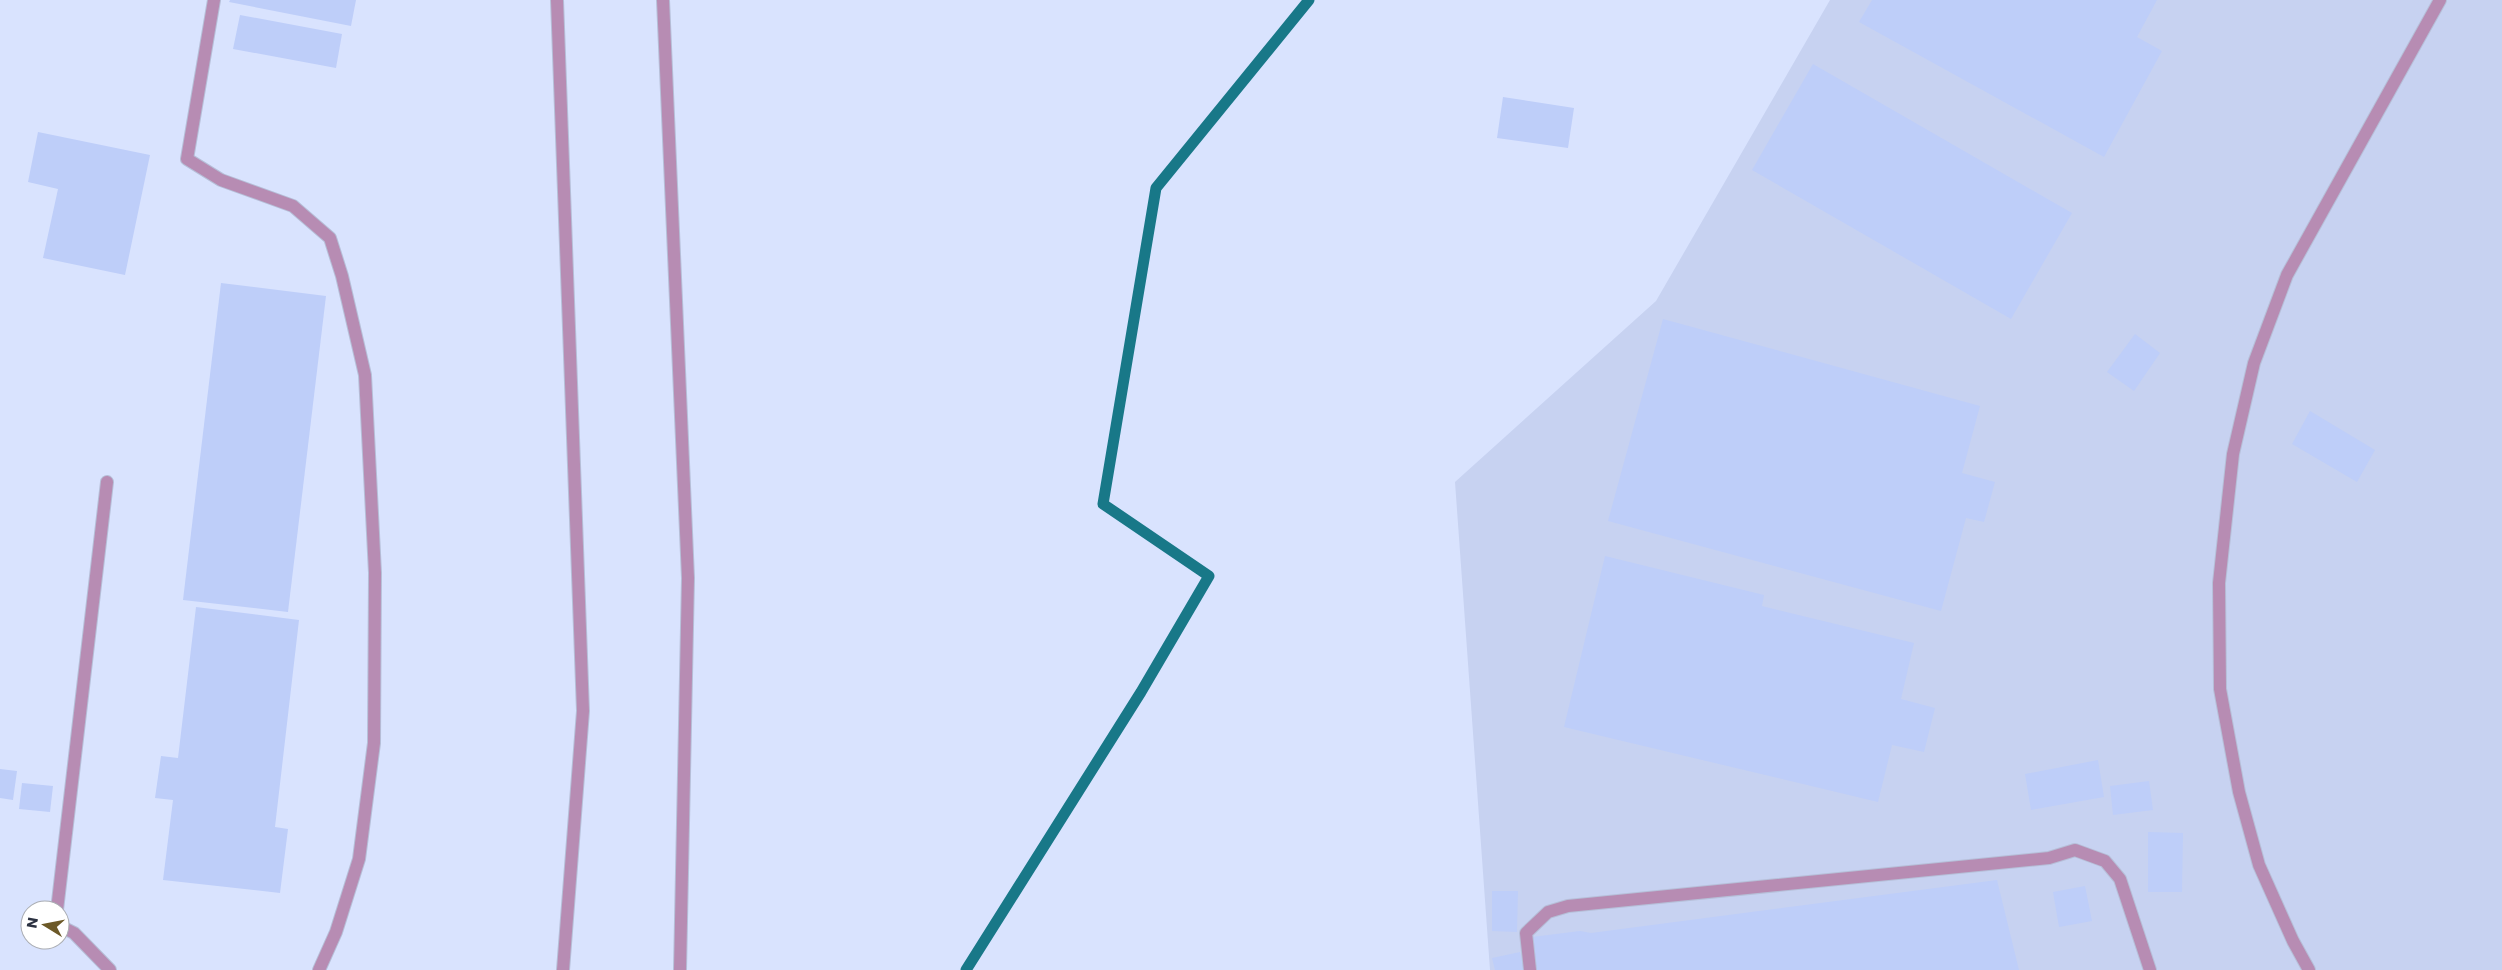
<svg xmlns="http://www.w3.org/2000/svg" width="2502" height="970" viewBox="0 0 2502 970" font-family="Poppins,sans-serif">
<rect width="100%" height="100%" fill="#d9e3fe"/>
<path fill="#c7d2f1" d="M1830,0H2502V970H1490L1455,482L1656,301Z"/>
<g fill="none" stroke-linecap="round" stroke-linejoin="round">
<path stroke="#187888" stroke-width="11" d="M966,970L1141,692L1209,576L1103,504L1156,188L1309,0"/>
</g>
<g fill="#becef9">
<path d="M230,0H356L351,26L229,2Z"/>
<path d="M1872,0H2157L2137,37L2162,51L2104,157L1859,22Z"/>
<path d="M240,15L342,34L336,68L233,49Z"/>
<path d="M1813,64L2072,213L2011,319L1752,170Z"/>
<path d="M1503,97L1574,108L1568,148L1497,138Z"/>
<path d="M38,132L150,155L125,275L43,258L58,189L28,182Z"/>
<path d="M221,283L326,296L288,612L183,600Z"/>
<path d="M1663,319L1980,406L1962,473L1995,482L1984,522L1966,518L1941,611L1608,521Z"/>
<path d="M2135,334L2160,353L2134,391L2107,372Z"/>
<path d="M2310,411L2375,450L2357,482L2292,444Z"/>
<path d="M1605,556L1764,595L1762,606L1914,643L1901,699L1935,708L1924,752L1892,745L1878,802L1564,727Z"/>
<path d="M196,607L299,620L275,827L288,829L280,893L163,880L173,800L155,798L161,756L178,758Z"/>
<path d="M2098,760L2104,797L2031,810L2025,774Z"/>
<path d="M0,769L17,771L13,800L0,798Z"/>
<path d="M2149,781L2153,810L2113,815L2110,786Z"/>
<path d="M22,783L53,786L50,812L19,809Z"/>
<path d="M2148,832L2183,833L2182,892H2148Z"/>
<path d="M1997,880L2019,970H1536L1532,937L1580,931L1591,933Z"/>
<path d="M2085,886L2092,921L2059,927L2053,892Z"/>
<path d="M1492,891H1518L1517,932L1492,931Z"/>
<path d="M1520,952L1524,970H1495L1492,958Z"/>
</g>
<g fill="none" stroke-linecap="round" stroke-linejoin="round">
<g stroke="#b6bfd8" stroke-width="14">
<g id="minor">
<path d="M214,0L187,159L221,180L293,206L330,238L342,276L365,375L375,573L374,743L359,859L336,932L319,970"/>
<path d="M557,0L583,711L563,970"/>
<path d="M663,0L688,578L680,970"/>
<path d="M57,910L107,482"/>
<path d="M60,926L74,933L110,970"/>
<path d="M1530,970L1526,933L1548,912L1568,906L2049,858L2075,850L2105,861L2120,879L2150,970"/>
<path d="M2309,970L2293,941L2259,865L2239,792L2220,689L2219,583L2233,454L2254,363L2287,275L2440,0"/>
</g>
</g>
<use href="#minor" stroke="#b78cb3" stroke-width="12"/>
</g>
<g transform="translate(45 925) rotate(280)"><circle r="24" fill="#ffffff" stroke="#aaadb3"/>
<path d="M0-4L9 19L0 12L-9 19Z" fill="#6c5928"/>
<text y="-8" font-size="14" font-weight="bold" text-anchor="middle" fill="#2b3141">N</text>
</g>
</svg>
